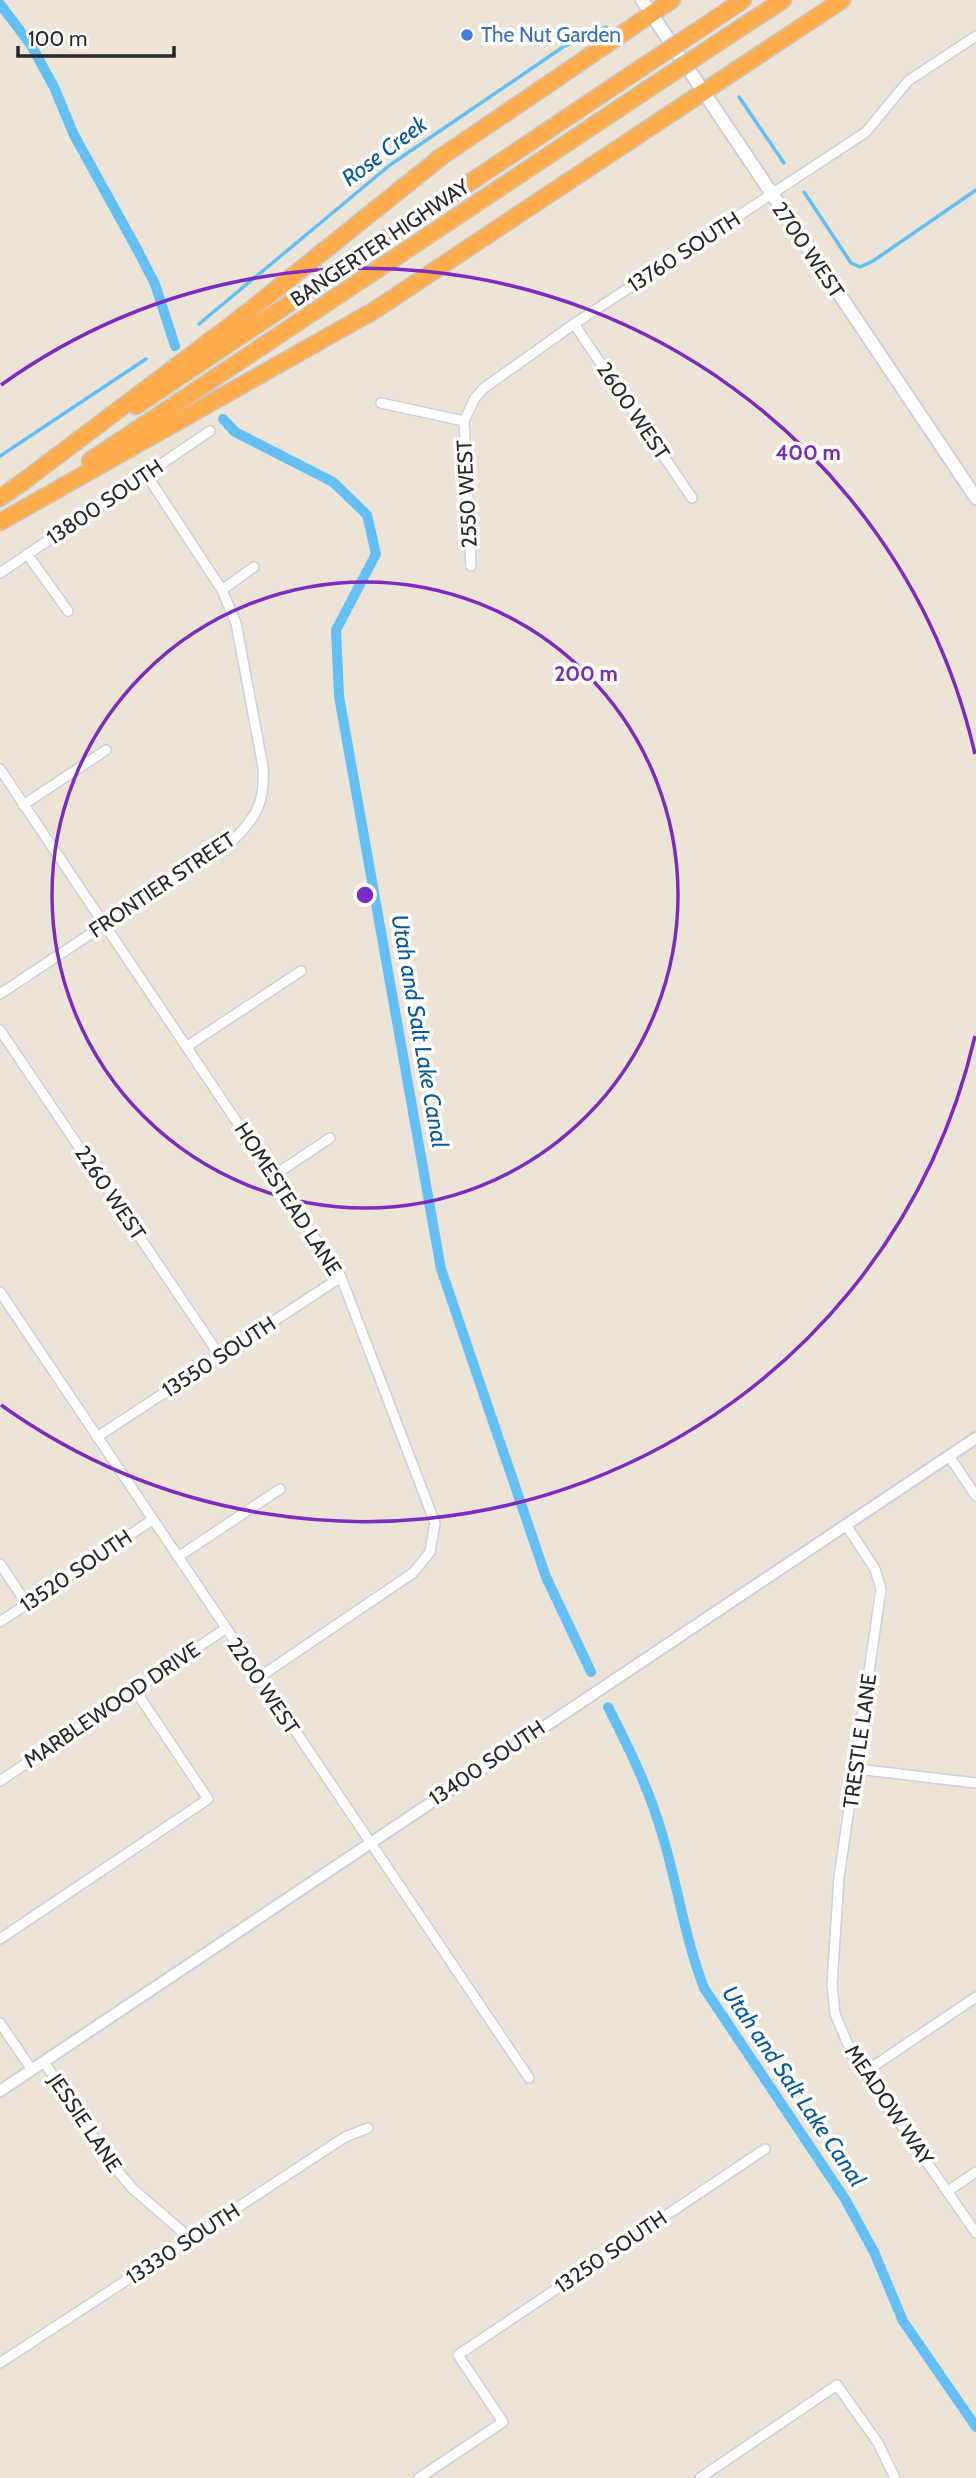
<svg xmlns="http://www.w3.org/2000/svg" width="976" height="2478" viewBox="0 0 976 2478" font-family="Cabin,sans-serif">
<rect width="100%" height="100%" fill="#ebe4d7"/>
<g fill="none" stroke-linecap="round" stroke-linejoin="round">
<g stroke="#63bff4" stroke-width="3.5">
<path d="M739,97L784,163"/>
<path d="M804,192L851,263L860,267L873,261L976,190"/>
<path d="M199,324L390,165L563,47L606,27"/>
<path d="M0,456L146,359"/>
</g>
<g stroke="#63bff4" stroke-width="10">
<path d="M0,4L31,45L54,87L74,135L138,251L155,284L175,346"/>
<path d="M223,419L235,432L333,482L367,515L376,554L336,630L339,696L441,1269L546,1577L591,1672"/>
<path d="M608,1707C630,1750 650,1791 663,1837C678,1887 685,1939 704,1988L845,2199L874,2252L903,2321L976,2427"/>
</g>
<g stroke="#cccee1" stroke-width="12">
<g id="minor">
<path d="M574,324L692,498"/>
<path d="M381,403L464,421"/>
<path d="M27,554L68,611"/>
<path d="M471,566L464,421L475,398L484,388L574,324L866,132L908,81L976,36"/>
<path d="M0,573L210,431"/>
<path d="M222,590L254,567"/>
<path d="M0,769L341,1277L435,1523L430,1552L413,1573L258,1678"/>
<path d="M23,805L106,750"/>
<path d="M0,994L235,838C258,816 265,799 263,767L236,623L222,590L146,474"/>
<path d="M0,1030L220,1356"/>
<path d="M186,1047L301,971"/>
<path d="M273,1176L330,1138"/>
<path d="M0,1292L529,2078"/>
<path d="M97,1437L341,1277"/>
<path d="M949,1456L976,1496"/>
<path d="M846,1525L875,1569L881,1589L839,1877L832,1984L835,2014L852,2054L976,2233"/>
<path d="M178,1557L280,1489"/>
<path d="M0,1564L27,1604"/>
<path d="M0,1622L152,1520"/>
<path d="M857,1769L976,1783"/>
<path d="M0,1781L225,1629"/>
<path d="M0,1939L208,1799L135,1690"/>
<path d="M0,2023L32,2070"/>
<path d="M44,2062L110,2162L133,2189L191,2239"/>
<path d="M865,2072L976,1997"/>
<path d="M948,2191L976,2172"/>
<path d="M0,2363L345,2137L368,2128"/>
<path d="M419,2478L503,2422L458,2355L765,2149"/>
<path d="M700,2478L837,2385L878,2443L895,2478"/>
</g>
</g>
<g stroke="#cccee1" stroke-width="14">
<path id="tertiary" d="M0,2091L976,1438"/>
</g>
<g stroke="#cccee1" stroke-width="16">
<path id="secondary" d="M642,0L976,498"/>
</g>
<g stroke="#c7c7c7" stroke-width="19">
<g id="motorway">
<path d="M706,25L743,0"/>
<path d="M719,42L783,0"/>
<path d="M136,406L638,70"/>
<path d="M90,461L651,87"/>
<path d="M20,484L239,319L441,157L672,0"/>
<path d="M0,498L27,479"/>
<path d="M0,522L375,310L842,0"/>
</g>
</g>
<use href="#minor" stroke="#fff" stroke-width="9"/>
<use href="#tertiary" stroke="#fff" stroke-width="10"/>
<use href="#secondary" stroke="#fff" stroke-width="12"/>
<use href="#motorway" stroke="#ffac4d" stroke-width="16"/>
<g stroke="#c7c7c7" stroke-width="19" stroke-linecap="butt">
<g id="motorway-bridge">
<path d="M638,70L706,25"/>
<path d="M651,87L719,42"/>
</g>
</g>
<use href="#motorway-bridge" stroke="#ffac4d" stroke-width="16"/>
</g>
<g fill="none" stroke="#7b2cbf" stroke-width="3.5">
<circle cx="365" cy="895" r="313"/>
<path d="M975 1036A626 626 0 0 1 1 1405M1 385A626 626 0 0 1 975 754"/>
</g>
<circle fill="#3f7fe0" stroke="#fff" stroke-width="2.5" cx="467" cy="35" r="7"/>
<g text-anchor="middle" stroke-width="7" stroke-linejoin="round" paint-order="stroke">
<g font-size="21" fill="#366cbe" stroke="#fff" text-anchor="start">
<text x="481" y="42">The Nut Garden</text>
</g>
<g font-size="21" fill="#272727" stroke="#fff">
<text transform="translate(380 243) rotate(-34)" y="7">BANGERTER HIGHWAY</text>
<text transform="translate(808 250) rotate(56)" y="7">2700 WEST</text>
<text transform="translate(684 252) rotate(-33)" y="7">13760 SOUTH</text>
<text transform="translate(633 411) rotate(56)" y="7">2600 WEST</text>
<text transform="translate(467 494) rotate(-93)" y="7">2550 WEST</text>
<text transform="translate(105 502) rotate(-34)" y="7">13800 SOUTH</text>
<text transform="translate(162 885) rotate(-34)" y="7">FRONTIER STREET</text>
<text transform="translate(110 1193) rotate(56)" y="7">2260 WEST</text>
<text transform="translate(288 1199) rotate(57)" y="7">HOMESTEAD LANE</text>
<text transform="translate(219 1357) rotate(-33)" y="7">13550 SOUTH</text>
<text transform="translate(76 1571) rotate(-34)" y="7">13520 SOUTH</text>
<text transform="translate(263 1686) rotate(56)" y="7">2200 WEST</text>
<text transform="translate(112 1705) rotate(-34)" y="7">MARBLEWOOD DRIVE</text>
<text transform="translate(860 1741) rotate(-82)" y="7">TRESTLE LANE</text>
<text transform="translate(487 1763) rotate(-34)" y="7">13400 SOUTH</text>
<text transform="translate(889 2105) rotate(56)" y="7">MEADOW WAY</text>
<text transform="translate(85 2123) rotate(56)" y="7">JESSIE LANE</text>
<text transform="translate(183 2244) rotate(-33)" y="7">13330 SOUTH</text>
<text transform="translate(611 2252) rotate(-34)" y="7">13250 SOUTH</text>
</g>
<g font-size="23" font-style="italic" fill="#07599b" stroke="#fff">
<text transform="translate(384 151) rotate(-37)" y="8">Rose Creek</text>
<text transform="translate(420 1031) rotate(80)" y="8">Utah and Salt Lake Canal</text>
<text transform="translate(794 2086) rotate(56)" y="8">Utah and Salt Lake Canal</text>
</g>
</g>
<circle cx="365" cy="895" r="10" fill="#7b2cbf" stroke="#fff" stroke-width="3.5"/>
<g font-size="21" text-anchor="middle" font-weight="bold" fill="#7b2cbf" stroke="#fff" stroke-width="7" stroke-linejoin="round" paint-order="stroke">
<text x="808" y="460">400 m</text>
<text x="586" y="681">200 m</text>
</g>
<path d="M18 46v10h156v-10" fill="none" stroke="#272727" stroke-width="3.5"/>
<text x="28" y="46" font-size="21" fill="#272727" stroke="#ffffff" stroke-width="5" paint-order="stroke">100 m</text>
</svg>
